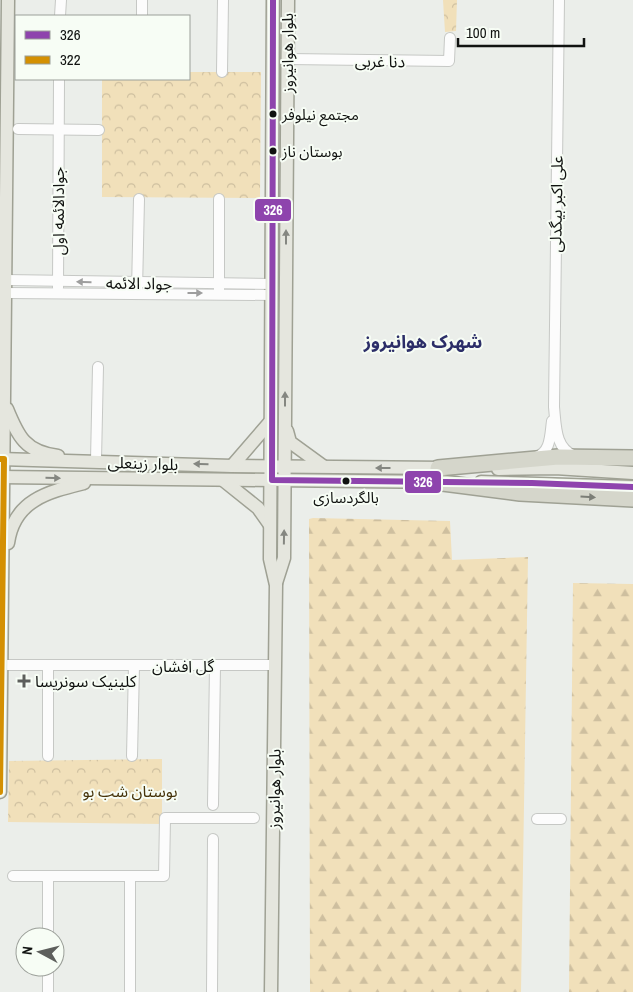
<svg xmlns="http://www.w3.org/2000/svg" width="633" height="992" viewBox="0 0 633 992" font-family="'Archivo Narrow','Noto Sans Arabic',sans-serif">
<defs>
<pattern id="forest-firs" width="22" height="20" patternUnits="userSpaceOnUse" patternTransform="scale(1.25)"><rect width="22" height="20" fill="#f1e0ba"/><path d="M5 1l3.5 6h-7zM16 11l3.5 6h-7z" fill="#cebf9f"/></pattern>
<pattern id="park-crowns" width="20" height="18" patternUnits="userSpaceOnUse" patternTransform="scale(1.25)"><rect width="20" height="18" fill="#f1e0ba"/><path d="M2 6a3 3 0 1 1 6 0M12 15a3 3 0 1 1 6 0" fill="none" stroke="#cebf9f"/></pattern>
</defs>
<rect width="100%" height="100%" fill="#ebeeea"/>
<g fill="url(#forest-firs)">
<path d="M313,518L450,521L452,560L528,557L521,992H310L309,519Z"/>
<path d="M573,583L633,584V992H569Z"/>
</g>
<g fill="url(#park-crowns)">
<path d="M443,0H457L456,31L445,32Z"/>
<path d="M189,72H261L260,198L102,197V79H189Z"/>
<path d="M162,759V824L8,822L9,761Z"/>
</g>
<g fill="none" stroke-linecap="round" stroke-linejoin="round">
<g stroke="#c6c8c5" stroke-width="12">
<g id="minor">
<path d="M559,0L554,407C556,426 555,449 575,456"/>
<path d="M60,16L61,0"/>
<path d="M142,16V0"/>
<path d="M288,59L449,61L450,38"/>
<path d="M222,72L223,0"/>
<path d="M18,129L99,130"/>
<path d="M219,199V290"/>
<path d="M6,280L272,284"/>
<path d="M58,288L59,79"/>
<path d="M137,290L139,199"/>
<path d="M6,293L272,295"/>
<path d="M536,457C551,452 550,435 552,421"/>
<path d="M96,460L98,367"/>
<path d="M2,665H275"/>
<path d="M48,665V756"/>
<path d="M132,756L134,666"/>
<path d="M213,805L215,666"/>
<path d="M537,819H561"/>
<path d="M13,876H164L165,818H254"/>
<path d="M48,877V937"/>
<path d="M48,967V992"/>
<path d="M130,992V877"/>
<path d="M212,992L213,839"/>
</g>
</g>
<g stroke="#9fa194" stroke-width="15">
<g id="major">
<path d="M7,409C18,436 25,452 58,456"/>
<path d="M287,431L290,442L323,466"/>
<path d="M0,459L232,466L446,468"/>
<path d="M232,466L270,422"/>
<path d="M498,469L555,468L633,473"/>
<path d="M0,477L443,482"/>
<path d="M223,480L258,508L270,525"/>
<path d="M481,482L633,487"/>
<path d="M8,543C14,500 48,492 84,483"/>
<path d="M276,583L284,558L288,0"/>
<path d="M0,792L8,0"/>
<path d="M271,992L276,585L270,559L273,0"/>
</g>
</g>
<g stroke="#9fa194" stroke-width="18">
<g id="highway">
<path d="M438,468L558,457L633,458"/>
<path d="M435,482L520,493L633,499"/>
</g>
</g>
<use href="#minor" stroke="#fcfcfc" stroke-width="10"/>
<use href="#major" stroke="#e5e6de" stroke-width="12"/>
<use href="#highway" stroke="#d5d6cb" stroke-width="15"/>
<g stroke="#f7fdf5" stroke-width="10">
<path id="bus-1" d="M273,0L272,480L532,483L633,487"/>
</g>
<g stroke="#f7fdf5" stroke-width="10">
<path id="bus-2" d="M0,459H4L0,792"/>
</g>
<use href="#bus-1" stroke="#8e44ad" stroke-width="6"/>
<use href="#bus-2" stroke="#d49002" stroke-width="6"/>
</g>
<defs><path id="oneway-solid" d="M-6-.8H1V-3.2L6.5 0L1 3.2V.8H-6Z" transform="scale(1.25)"/></defs>
<g fill="#858781">
<use href="#oneway-solid" transform="translate(286 237) rotate(-90)"/>
<use href="#oneway-solid" transform="translate(285 399) rotate(-90)"/>
<use href="#oneway-solid" transform="translate(201 464) rotate(-178)"/>
<use href="#oneway-solid" transform="translate(383 468) rotate(-180)"/>
<use href="#oneway-solid" transform="translate(53 478) rotate(1)"/>
<use href="#oneway-solid" transform="translate(284 537) rotate(-89)"/>
</g>
<g fill="#9e9e9e">
<use href="#oneway-solid" transform="translate(84 282) rotate(-179)"/>
<use href="#oneway-solid" transform="translate(195 293)"/>
</g>
<use fill="#7c7e77" href="#oneway-solid" transform="translate(588 497) rotate(3)"/>
<g fill="#101210" stroke="#f7fdf5" stroke-width="2">
<circle cx="273" cy="114" r="4.5"/>
<circle cx="273" cy="151" r="4.5"/>
<circle cx="346" cy="481" r="4.5"/>
</g>
<path fill="#5d5f5c" stroke="#f7fdf5" stroke-width="2" d="M21.5 673.5h5v5h5v5h-5v5h-5v-5h-5v-5h5z"/>
<g text-anchor="middle" stroke-width="4" stroke-linejoin="round" paint-order="stroke">
<g font-size="15" fill="#101210" stroke="#f7fdf5" text-anchor="start">
<text x="282" y="120">مجتمع نیلوفر</text>
<text x="282" y="157">بوستان ناز</text>
<text x="346" y="503" text-anchor="middle">بالگردسازی</text>
</g>
<g font-size="16" fill="#101210" stroke="#f7fdf5">
<text transform="translate(287 53) rotate(-90)" y="6">بلوار هوانیروز</text>
<text transform="translate(380 61) rotate(1)" y="6">دنا غربی</text>
<text transform="translate(556 204) rotate(-89)" y="6">علی اکبر بیگدلی</text>
<text transform="translate(58 211) rotate(-90)" y="6">جوادالائمه اول</text>
<text transform="translate(139 283) rotate(1)" y="6">جواد الائمه</text>
<text transform="translate(143 463) rotate(2)" y="6">بلوار زینعلی</text>
<text x="183" y="672">گل افشان</text>
<text transform="translate(274 789) rotate(-89)" y="6">بلوار هوانیروز</text>
</g>
<g font-size="16" fill="#101210" stroke="#f7fdf5" text-anchor="start">
<text x="35" y="687">کلینیک سونریسا</text>
</g>
<g font-size="16" fill="#463309" stroke="#f7fdf5">
<text x="130" y="797">بوستان شب بو</text>
</g>
<g font-size="18" font-weight="bold" fill="#2c2e68" stroke="#f7fdf5">
<text x="423" y="348">شهرک هوانیروز</text>
</g>
</g>
<g stroke="#f7fdf5" stroke-width="2">
<rect x="254" y="198" width="38" height="24" rx="5" fill="#8e44ad"/>
<rect x="404" y="470" width="38" height="24" rx="5" fill="#8e44ad"/>
</g>
<g font-size="14" text-anchor="middle" font-weight="bold" fill="#fff">
<text x="273" y="215">326</text>
<text x="423" y="487">326</text>
</g>
<rect x="15" y="15" width="175" height="65" fill="#f7fdf5" stroke="#9b9f99"/>
<rect x="25" y="31" width="25" height="8" fill="#8e44ad" stroke="#9b9f99"/>
<text x="60" y="40" font-size="15" fill="#101210">326</text>
<rect x="25" y="56" width="25" height="8" fill="#d49002" stroke="#9b9f99"/>
<text x="60" y="65" font-size="15" fill="#101210">322</text>
<g transform="translate(40 952) rotate(277)"><circle r="24" fill="#f7fdf5" stroke="#9b9f99"/>
<path d="M0-4L9 19L0 12L-9 19Z" fill="#5d5f5c"/>
<text y="-8" font-size="14" font-weight="bold" text-anchor="middle" fill="#101210">N</text>
</g>
<path d="M458 38v8h126v-8" fill="none" stroke="#101210" stroke-width="2.5"/>
<text x="466" y="38" font-size="15" fill="#101210" stroke="#f7fdf5" stroke-width="4" paint-order="stroke">100 m</text>
</svg>
